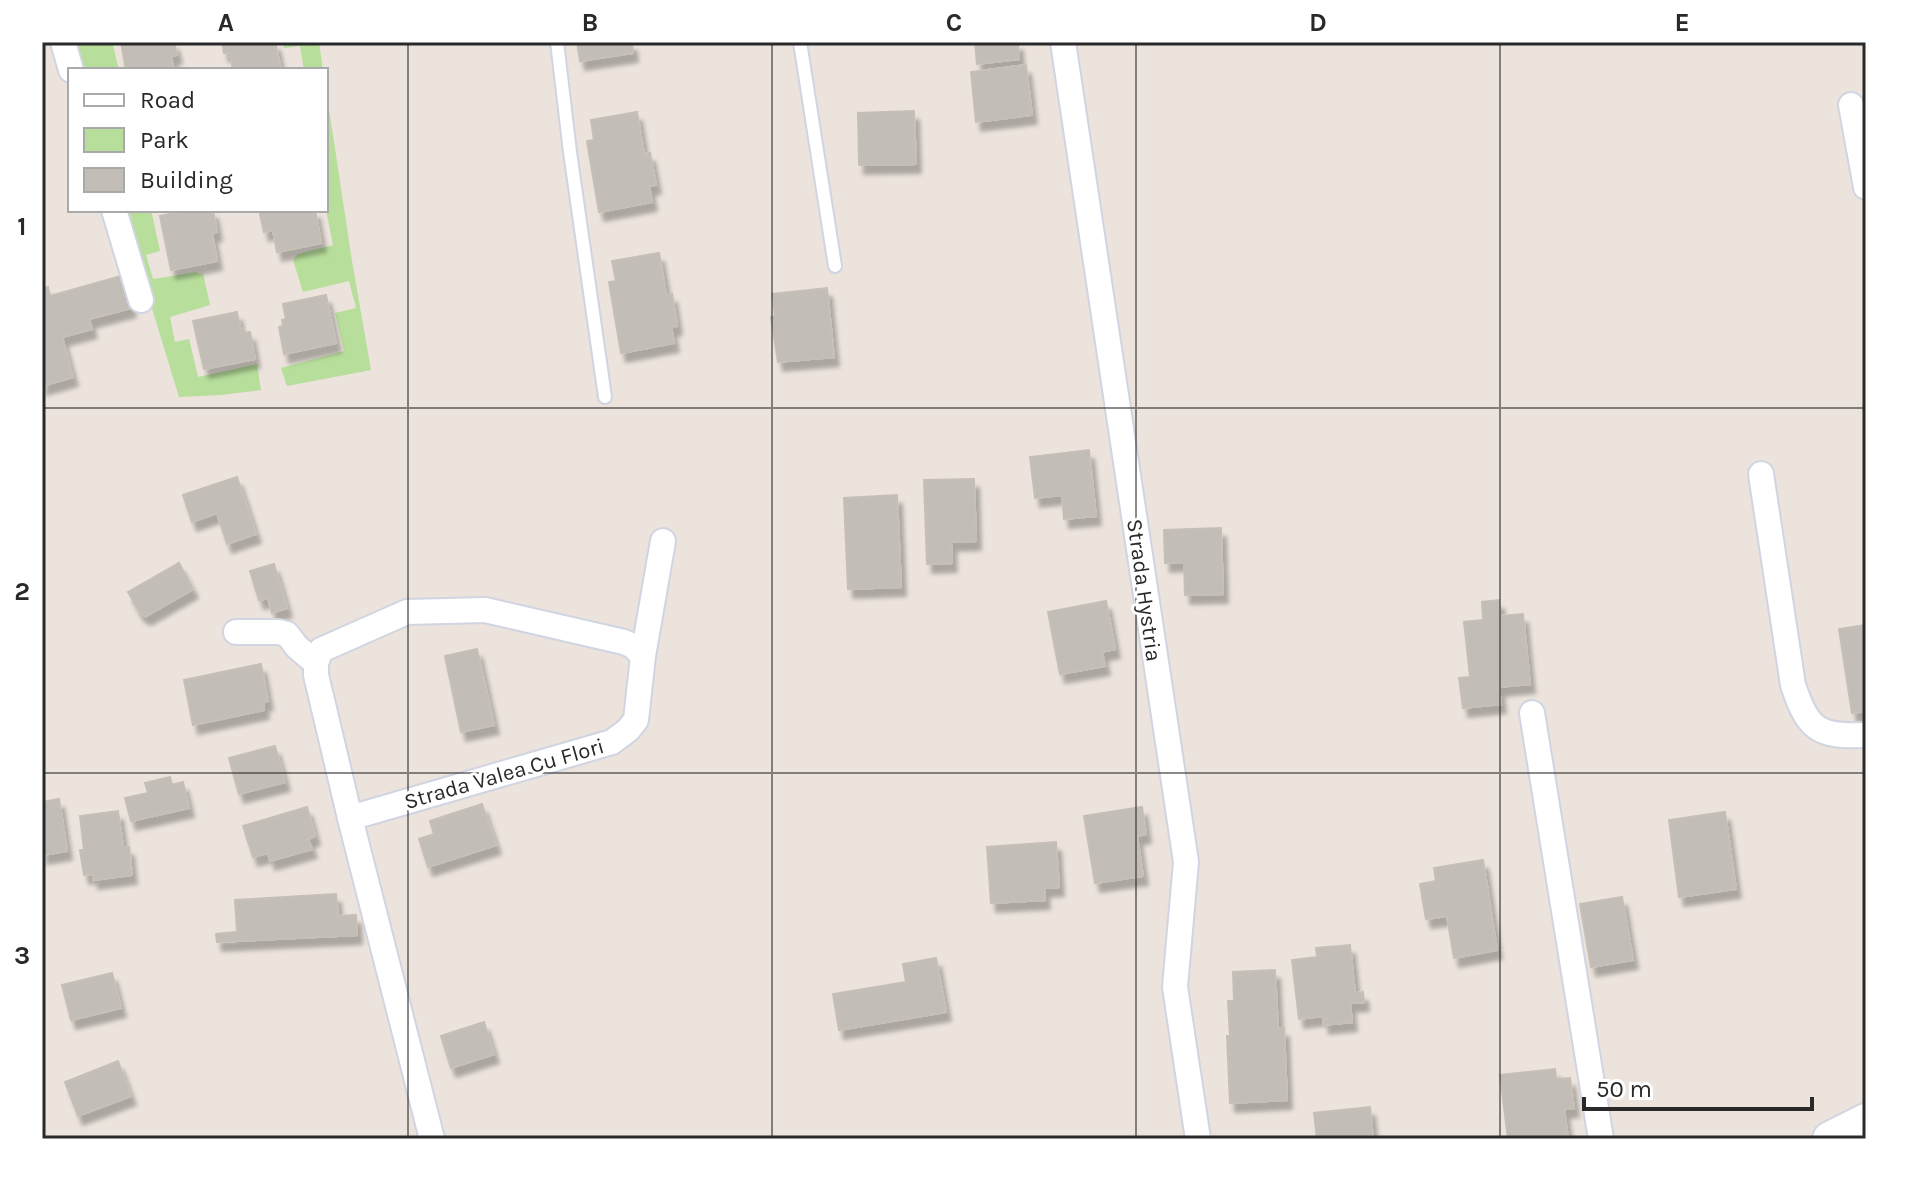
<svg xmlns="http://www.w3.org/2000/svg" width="1908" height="1181" viewBox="0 0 1908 1181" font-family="Karla,sans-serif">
<defs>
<filter id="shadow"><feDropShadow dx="5" dy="9" stdDeviation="2" flood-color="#0004"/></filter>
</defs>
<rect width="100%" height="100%" fill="#ebe3dc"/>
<g fill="#b7de9b">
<path d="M69,42H112L119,70H78Z"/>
<path d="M283,42H319L323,70H304L300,46L284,48Z"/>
<path d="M326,89L352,261L371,370L287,386L281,368L344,351L335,313L356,308L349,281L303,292L293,260L298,254L333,245L326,210Z"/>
<path d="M122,210H151L160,251L146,255L153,279L197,272L198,274L203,273L210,305L170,317L175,342L189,339L198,377L257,364L261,390L221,395L179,397Z"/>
</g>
<g fill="#c3bdb8" stroke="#c6bfb6" stroke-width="2" filter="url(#shadow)">
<path d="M121,42H174L177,55L171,56L174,70H126Z"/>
<path d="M222,42H275L281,70H233L230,52L224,53Z"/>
<path d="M577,42H632L633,53L580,61Z"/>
<path d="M975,42H1018L1019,59L977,64Z"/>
<path d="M1026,65L1032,115L976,122L971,72Z"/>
<path d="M914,111L916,164L859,165L858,113Z"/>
<path d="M637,112L644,154L650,153L656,185L649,186L652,202L599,212L587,141L594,140L591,120Z"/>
<path d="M189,210H213L217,232L212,233L217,261L171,270L160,216Z"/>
<path d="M259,210H315L321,243L277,252L273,230L264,232Z"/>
<path d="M659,253L666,294H672L677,326L671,327L674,343L621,353L609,282L616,281L612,261Z"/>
<path d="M121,276L131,308L89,319L92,329L62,337L73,377L42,386V289L48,287L50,296Z"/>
<path d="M827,288L834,357L778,362L771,317L775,316L772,294Z"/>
<path d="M326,295L336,343L284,354L279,327L283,326L282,320L286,319L283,304Z"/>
<path d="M237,312L240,328H244L245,333L250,332L255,359L204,369L193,321Z"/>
<path d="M1089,450L1096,516L1064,519L1062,495L1035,498L1030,457Z"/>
<path d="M237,477L256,534L227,544L217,513L192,522L183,495Z"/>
<path d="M974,479L976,541L951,542L952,563L927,564L924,480Z"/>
<path d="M897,495L901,587L848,589L844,498Z"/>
<path d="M1221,528L1223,594L1185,595L1184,562L1165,563L1164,530Z"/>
<path d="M179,563L193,589L146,616L140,613L128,592Z"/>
<path d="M274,564L287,608L272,613L268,598L259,600L250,571Z"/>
<path d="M1499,600L1500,616L1523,614L1530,684L1499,687L1501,704L1463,708L1459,678L1470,677L1464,622L1483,620L1482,602Z"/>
<path d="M1106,601L1115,649L1102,652L1105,666L1060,674L1048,612Z"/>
<path d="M1866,625V711L1852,713L1839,629Z"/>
<path d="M477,649L494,725L461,732L445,656Z"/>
<path d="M261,664L268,701L263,702L264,710L193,725L184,680Z"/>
<path d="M275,746L285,782L239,794L229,758Z"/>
<path d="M170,777L172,785L183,782L189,808L131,821L125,798L148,793L145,783Z"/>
<path d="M59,799L67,851L42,855V802Z"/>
<path d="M482,804L496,845L428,867L419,839L434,834L430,821Z"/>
<path d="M307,807L315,836L308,839L312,849L270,861L268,853L253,857L243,826Z"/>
<path d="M1142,807L1146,834L1137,836L1143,876L1095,883L1084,816Z"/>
<path d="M118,811L123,847H129L132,875L93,880V874L84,875L80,850H84L80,816Z"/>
<path d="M1725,812L1736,889L1679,897L1669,820Z"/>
<path d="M1056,842L1059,887L1044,888L1045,900L991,903L987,847Z"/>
<path d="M1483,860L1497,950L1454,958L1447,916L1426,919L1420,884L1436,881L1434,868Z"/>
<path d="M336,894L338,916L356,915L357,935L217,942L216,934L237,932L235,900Z"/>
<path d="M1622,897L1633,960L1591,967L1580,904Z"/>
<path d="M1350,945L1355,993L1363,992L1364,1002L1350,1003L1352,1022L1324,1025L1323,1016L1299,1019L1292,960L1317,957L1316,948Z"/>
<path d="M936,958L946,1012L839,1030L833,994L906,982L903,964Z"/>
<path d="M1275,970L1278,1028H1284L1287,1100L1230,1103L1227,1036H1230L1228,1001H1234L1233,972Z"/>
<path d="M112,973L121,1008L71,1020L62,985Z"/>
<path d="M484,1022L494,1054L451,1068L441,1036Z"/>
<path d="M118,1061L131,1096L78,1116L65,1082Z"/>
<path d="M1555,1069L1556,1079L1570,1078L1574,1108L1564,1109L1568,1138L1508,1139L1500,1075Z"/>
<path d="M1370,1107L1373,1139H1317L1314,1113Z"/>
</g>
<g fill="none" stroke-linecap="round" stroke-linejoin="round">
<g stroke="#d1d5e1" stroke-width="16">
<g id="lane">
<path d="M557,42L570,152L605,397"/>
<path d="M800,42L835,266"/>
</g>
</g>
<g stroke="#d1d5e1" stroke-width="28">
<g id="street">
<path d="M63,42L71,70"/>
<path d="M1063,42L1186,862L1175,987L1198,1139"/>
<path d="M1851,105L1866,187"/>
<path d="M114,210L141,300"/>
<path d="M1761,474L1793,685C1808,730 1818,737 1866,735"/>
<path d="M236,632H279L287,634L297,647L316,663"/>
<path d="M1532,713L1601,1139"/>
<path d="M350,818L612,742L628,730L636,720L643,656L663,541"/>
<path d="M432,1139L350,818L316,675V663L321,650L407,612L485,610L624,642L633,646L643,656"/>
</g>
</g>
<g stroke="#d1d5e1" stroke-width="38">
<path id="secondary" d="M1830,1139L1866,1121"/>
</g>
<use href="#lane" stroke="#fff" stroke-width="12"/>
<use href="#street" stroke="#fff" stroke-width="24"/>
<use href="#secondary" stroke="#fff" stroke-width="34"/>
</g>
<path fill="none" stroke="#292929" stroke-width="2" stroke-opacity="0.55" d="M408,42V1139M772,42V1139M1136,42V1139M1500,42V1139M42,408H1866M42,773H1866"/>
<g text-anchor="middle" stroke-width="6" stroke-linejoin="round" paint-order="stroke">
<g font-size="22" fill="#292929" stroke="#fff">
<text transform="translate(1145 590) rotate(82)" y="8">Strada Hystria</text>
<text transform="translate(504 773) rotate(-16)" y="8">Strada Valea Cu Flori</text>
</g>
</g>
<rect width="1908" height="1181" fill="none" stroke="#ffffff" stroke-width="88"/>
<rect x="68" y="68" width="260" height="144" fill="#ffffff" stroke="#a9a9a9" stroke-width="2"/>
<rect x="84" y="94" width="40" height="12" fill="#ffffff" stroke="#a9a9a9" stroke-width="2"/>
<text x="140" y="108" font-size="24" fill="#292929">Road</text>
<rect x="84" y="128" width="40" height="24" fill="#b7de9b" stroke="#a9a9a9" stroke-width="2"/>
<text x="140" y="148" font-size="24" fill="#292929">Park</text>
<rect x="84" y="168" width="40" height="24" fill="#c3bdb8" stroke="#a9a9a9" stroke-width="2"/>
<text x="140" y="188" font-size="24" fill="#292929">Building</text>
<path d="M1584 1097v12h228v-12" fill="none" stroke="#292929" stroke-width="4"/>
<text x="1596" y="1097" font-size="24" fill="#292929" stroke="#ffffff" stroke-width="6" paint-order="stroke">50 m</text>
<rect x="44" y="44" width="1820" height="1093" fill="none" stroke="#292929" stroke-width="3"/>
<g font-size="26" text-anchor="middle" font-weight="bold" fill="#292929">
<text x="226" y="31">A</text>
<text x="590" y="31">B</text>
<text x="954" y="31">C</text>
<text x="1318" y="31">D</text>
<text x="1682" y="31">E</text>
<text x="22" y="235">1</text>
<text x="22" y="600">2</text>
<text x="22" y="964">3</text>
</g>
</svg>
